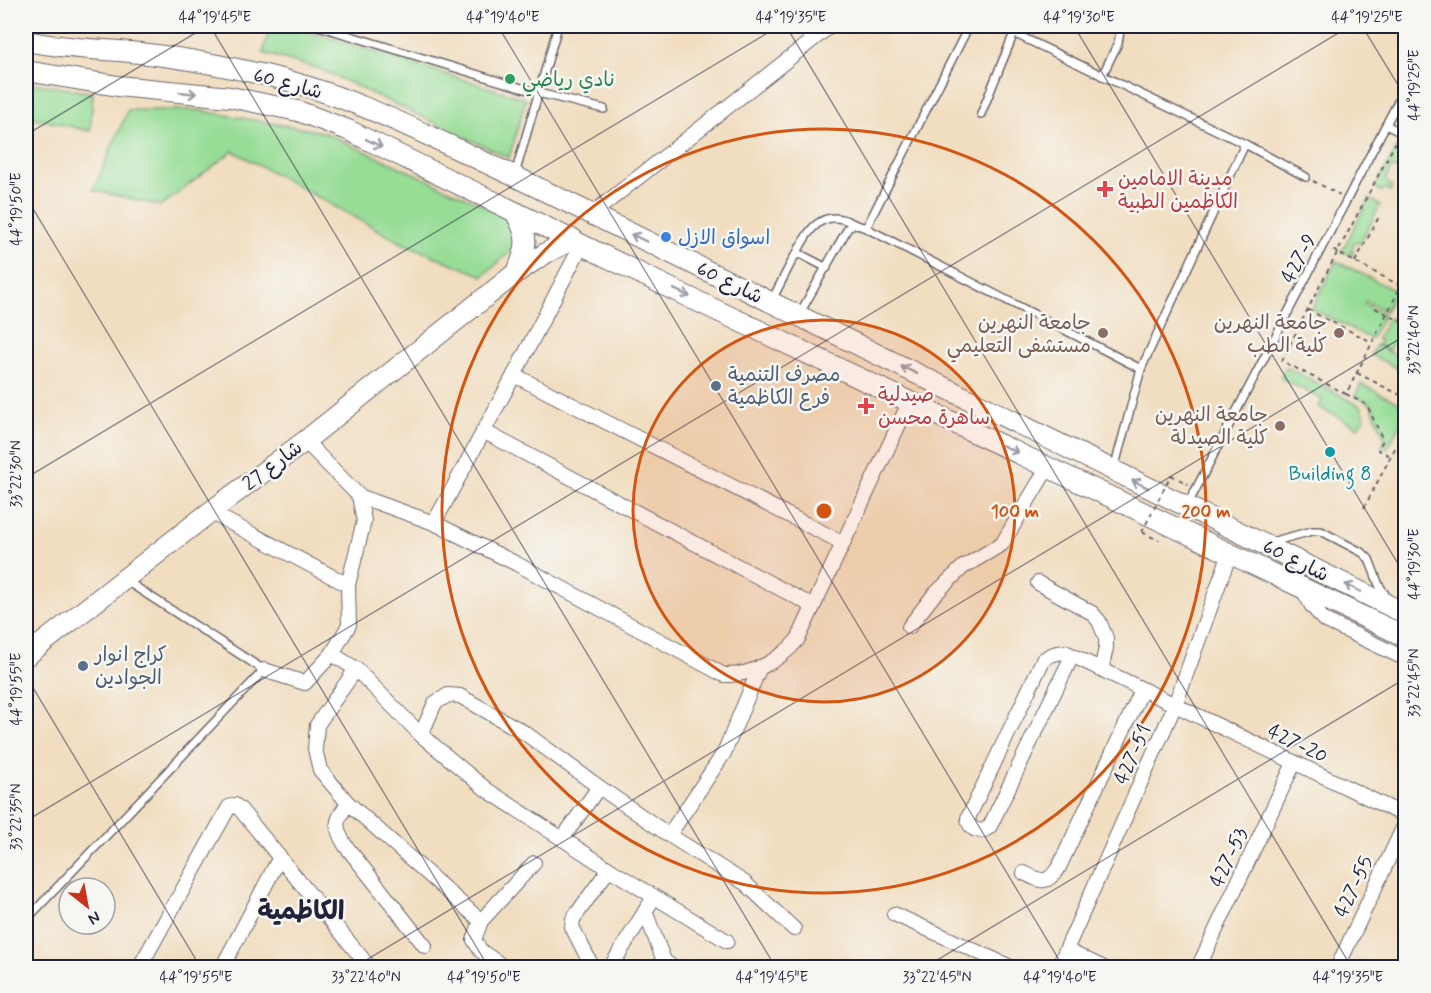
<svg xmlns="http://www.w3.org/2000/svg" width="1431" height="993" viewBox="0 0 1431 993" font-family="Mynerve,'Playpen Sans Arabic',sans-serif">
<rect width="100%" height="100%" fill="#f6f6f2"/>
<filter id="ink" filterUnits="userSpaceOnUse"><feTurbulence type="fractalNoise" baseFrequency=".0167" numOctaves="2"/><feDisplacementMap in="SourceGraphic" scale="12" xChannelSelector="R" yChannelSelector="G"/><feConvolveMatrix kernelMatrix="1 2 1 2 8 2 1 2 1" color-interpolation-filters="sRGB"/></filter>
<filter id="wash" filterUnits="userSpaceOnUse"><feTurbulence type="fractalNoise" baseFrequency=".008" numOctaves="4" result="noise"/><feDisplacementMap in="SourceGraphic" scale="24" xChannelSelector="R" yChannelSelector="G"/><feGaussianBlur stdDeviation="1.35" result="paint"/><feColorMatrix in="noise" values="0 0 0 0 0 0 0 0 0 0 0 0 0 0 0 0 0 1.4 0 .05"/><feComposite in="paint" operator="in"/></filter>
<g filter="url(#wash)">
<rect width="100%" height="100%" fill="#f1ddbf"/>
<g fill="#97dd96" stroke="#5c8068" stroke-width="1.5">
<path d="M270,26H291L526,99L509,158L320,69L263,53Z"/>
<path d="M26,82L93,93L90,131L26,116Z"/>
<path d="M128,110H197L323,132L503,214L511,223L516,244L509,253L483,276L402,243L233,151L161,206L93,190Z"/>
<path d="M1402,138L1405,140V166L1402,172L1392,167L1385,181L1393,186L1390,191L1384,188L1382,192L1375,188Z"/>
<path d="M1369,199L1380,205L1360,244L1355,242L1351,251L1354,252L1352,256L1342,251Z"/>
<path d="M1336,261L1396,291L1385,311L1366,301L1364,304L1384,314L1371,339L1312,309Z"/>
<path d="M1389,318L1406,326L1405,344L1395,339L1389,350L1378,345L1380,341L1377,339Z"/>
<path d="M1376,345L1401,358L1405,351V372L1371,355Z"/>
<path d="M1286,367L1361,406L1365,417L1358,427L1318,407L1322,399L1280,378Z"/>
<path d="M1361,384L1405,406V414L1387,449L1382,446L1385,439L1371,404L1355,396Z"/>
</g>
</g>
<g filter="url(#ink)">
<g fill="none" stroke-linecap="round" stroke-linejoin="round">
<g stroke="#6a6369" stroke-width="10">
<g id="lane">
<path d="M318,26L538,93L604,109"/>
<path d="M999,26L1245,144L1306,177"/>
<path d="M1102,76L1118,43L1121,26"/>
<path d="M981,114L1014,33"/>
<path d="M1386,125L1406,135"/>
<path d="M515,174L558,26"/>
<path d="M866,228L969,26"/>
<path d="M796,255C808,229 823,207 854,224"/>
<path d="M772,300L794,257L798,254L802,255L827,268"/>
<path d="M800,313L848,228L854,224L866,228L1141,369"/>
<path d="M1114,469L1141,369L1245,144"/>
<path d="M1187,506L1404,90"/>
<path d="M1271,542L1312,531H1321L1363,553L1369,559L1379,585L1388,599"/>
<path d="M26,920L264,670L125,580"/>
</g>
</g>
<g stroke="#6a6369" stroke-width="16">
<g id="street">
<path d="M1404,91L1406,92"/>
<path d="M592,214L830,26"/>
<path d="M514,375L843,543"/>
<path d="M483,431L813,606"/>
<path d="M359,496L434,523L517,564L724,675C751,676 781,660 798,639L910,401"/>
<path d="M210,512L348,585"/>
<path d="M434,523L514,375L582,244"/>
<path d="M1038,583L1092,613L1099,621L1106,638V648L1101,670"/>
<path d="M1302,588L1312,606L1324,620L1406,659"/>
<path d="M909,627L933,596L963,567L1002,544L1048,467"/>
<path d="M332,654L356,669L421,735L487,790L609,869L727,941"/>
<path d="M1072,656L990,826C981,835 969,830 968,818L1043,660C1050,654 1056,653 1065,652L1406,816"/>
<path d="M356,669L317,725L315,749L320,770L348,803L481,921"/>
<path d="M264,670L305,683L332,654L349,625L348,585L364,521L359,496L305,441"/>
<path d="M421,735L435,703L448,695L460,696L525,733L599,787L669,835L745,883L794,929"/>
<path d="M348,803C336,821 333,825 345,845L425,946"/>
<path d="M669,835L724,753L760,667"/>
<path d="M562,839L599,787"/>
<path d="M1024,873C1042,882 1047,885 1059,867L1142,690"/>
<path d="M645,911L664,961L674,968"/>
<path d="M894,914L1013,968"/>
<path d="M1066,950L1104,968"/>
<path d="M139,968L229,807L235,805L240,809L370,968"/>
<path d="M222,968L280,857"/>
<path d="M505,968L481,951L474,940L481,921L534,863"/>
<path d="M593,968L572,927L573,919L609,869"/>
<path d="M610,968L654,897"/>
<path d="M1058,968L1175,705L1230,553"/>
<path d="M1198,968L1294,763"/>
<path d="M1337,968L1406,822"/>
</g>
</g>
<g stroke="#6a6369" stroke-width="22">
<g id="secondary">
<path d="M26,41C60,48 95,49 130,52C172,56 215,64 256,73C347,92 430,137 514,176L1406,614"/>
<path d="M26,71L118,86L230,97L298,111L348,130L682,294L1406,637"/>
<path d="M515,212C529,236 528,247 517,272"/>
<path d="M26,656L210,512L305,441L517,272L546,253L573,239"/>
</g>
</g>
<g stroke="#6a6369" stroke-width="2" stroke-dasharray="4.5 4.5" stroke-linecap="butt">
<path d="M1313,181L1340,195"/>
<path d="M1333,250L1338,253L1401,286L1346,394L1282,361C1318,287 1358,214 1397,140"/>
<path d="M1355,262L1380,215"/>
<path d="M1401,286L1406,279"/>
<path d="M1375,308L1406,324"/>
<path d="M1308,310L1372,342"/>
<path d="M1357,373L1406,398"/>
<path d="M1346,394L1367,405L1383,440L1378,450L1390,456"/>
<path d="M1171,475L1188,484"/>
<path d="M1364,508L1406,427"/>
<path d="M1142,532L1158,540L1159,539"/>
</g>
<use href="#lane" stroke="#fff" stroke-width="7"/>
<use href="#street" stroke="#fff" stroke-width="14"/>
<use href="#secondary" stroke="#fff" stroke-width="20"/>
<path stroke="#6a6369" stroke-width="2" stroke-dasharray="4.5 4.5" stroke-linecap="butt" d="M1142,532L1171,475"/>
</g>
<defs><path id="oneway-shaft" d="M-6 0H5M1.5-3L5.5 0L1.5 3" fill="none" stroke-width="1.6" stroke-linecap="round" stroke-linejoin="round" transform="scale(1.5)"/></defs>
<g stroke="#9c9ca7">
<use href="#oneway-shaft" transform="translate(188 93) rotate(6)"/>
<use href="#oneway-shaft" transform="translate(374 143) rotate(26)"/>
<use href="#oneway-shaft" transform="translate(639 238) rotate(-154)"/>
<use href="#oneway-shaft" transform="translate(682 293) rotate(26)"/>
<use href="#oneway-shaft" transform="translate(909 370) rotate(-154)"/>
<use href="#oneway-shaft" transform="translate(1010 449) rotate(25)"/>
<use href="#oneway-shaft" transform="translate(1140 484) rotate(-154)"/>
<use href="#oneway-shaft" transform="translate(1353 588) rotate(-154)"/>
</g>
</g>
<path fill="none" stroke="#22223b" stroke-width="1.5" stroke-opacity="0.45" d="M210,26L776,968M498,26L1064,968M786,26L1352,968M1074,26L1406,577M1362,26L1406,98M26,135L207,26M26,197L489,968M26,478L779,26M26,676L201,968M26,821L1350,26M353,968L1406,335M924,968L1406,678"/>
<circle cx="824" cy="511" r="191" fill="#d45411" fill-opacity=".12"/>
<g fill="none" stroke="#d45411" stroke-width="3">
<circle cx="824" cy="511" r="191"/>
<circle cx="824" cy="511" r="382"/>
</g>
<circle fill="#2e9e5b" stroke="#f6f6f2" stroke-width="2" cx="510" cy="79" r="6"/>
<g fill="#e0444e" stroke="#f6f6f2" stroke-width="2">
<path d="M1102 180h6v6h6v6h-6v6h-6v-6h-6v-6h6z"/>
<path d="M863 397h6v6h6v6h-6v6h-6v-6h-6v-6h6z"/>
</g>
<circle fill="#3f7fe0" stroke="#f6f6f2" stroke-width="2" cx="666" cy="237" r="6"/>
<g fill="#8d6e63" stroke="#f6f6f2" stroke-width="2">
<circle cx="1103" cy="333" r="6"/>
<circle cx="1339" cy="333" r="6"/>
<circle cx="1280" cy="426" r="6"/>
</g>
<g fill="#5c6f8a" stroke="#f6f6f2" stroke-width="2">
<circle cx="716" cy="386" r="6"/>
<circle cx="83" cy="666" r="6"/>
</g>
<circle fill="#0f9aa8" stroke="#f6f6f2" stroke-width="2" cx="1330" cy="452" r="6"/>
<g text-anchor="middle" stroke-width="5" stroke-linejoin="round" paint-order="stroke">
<g font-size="20" fill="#27864d" stroke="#f6f6f2" text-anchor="start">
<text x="522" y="86">نادي رياضي</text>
</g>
<g font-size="20" fill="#22223b" stroke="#f6f6f2">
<text transform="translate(288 83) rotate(15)" y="7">شارع 60</text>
<text transform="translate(1298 258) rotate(-62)" y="7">427-9</text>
<text transform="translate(730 282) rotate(26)" y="7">شارع 60</text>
<text transform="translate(272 465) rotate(-37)" y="7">شارع 27</text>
<text transform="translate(1296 560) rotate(26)" y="7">شارع 60</text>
<text transform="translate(1298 743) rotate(26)" y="7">427-20</text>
<text transform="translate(1132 754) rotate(-66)" y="7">427-51</text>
<text transform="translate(1228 857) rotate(-65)" y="7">427-53</text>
<text transform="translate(1353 886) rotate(-65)" y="7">427-55</text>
</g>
<g font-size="20" fill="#be3a42" stroke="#f6f6f2" text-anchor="start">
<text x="1118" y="185">مدينة الامامين<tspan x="1118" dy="23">الكاظمين الطبية</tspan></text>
<text x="878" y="401">صيدلية<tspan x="878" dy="23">ساهرة محسن</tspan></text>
</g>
<g font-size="20" fill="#366cbe" stroke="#f6f6f2" text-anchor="start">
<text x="678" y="244">اسواق الازل</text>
</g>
<g font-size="20" fill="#785e54" stroke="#f6f6f2" text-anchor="end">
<text x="1091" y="329">جامعة النهرين<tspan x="1091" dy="23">مستشفى التعليمي</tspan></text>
<text x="1327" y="329">جامعة النهرين<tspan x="1327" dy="23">كلية الطب</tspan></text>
<text x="1268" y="421">جامعة النهرين<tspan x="1268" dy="23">كلية الصيدلة</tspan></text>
</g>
<g font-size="20" fill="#4e5e75" stroke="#f6f6f2" text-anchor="start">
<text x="728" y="381">مصرف التنمية<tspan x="728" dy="23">فرع الكاظمية</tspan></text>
<text x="95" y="661">كراج انوار<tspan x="95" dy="23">الجوادين</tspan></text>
</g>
<g font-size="20" fill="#0d838f" stroke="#f6f6f2">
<text x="1330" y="480">Building 8</text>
</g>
<g font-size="26" font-weight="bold" fill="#22223b" stroke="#f6f6f2">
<text x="301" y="919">الكاظمية</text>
</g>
</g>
<circle cx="824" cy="511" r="9" fill="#d45411" stroke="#f6f6f2" stroke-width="3"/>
<g font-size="18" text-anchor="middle" font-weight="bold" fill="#d45411" stroke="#f6f6f2" stroke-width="5" stroke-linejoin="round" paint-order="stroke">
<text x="1015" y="517">100 m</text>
<text x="1206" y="517">200 m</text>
</g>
<rect width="1431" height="993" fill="none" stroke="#f6f6f2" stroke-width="66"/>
<g transform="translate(87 906) rotate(149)"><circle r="28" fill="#f6f6f2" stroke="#a1a1a9" stroke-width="1.5"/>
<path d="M0-4.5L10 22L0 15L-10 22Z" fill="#c8321e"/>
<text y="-9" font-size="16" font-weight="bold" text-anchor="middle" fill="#22223b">N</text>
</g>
<rect x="33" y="33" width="1365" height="927" fill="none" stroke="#22223b" stroke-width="2"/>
<g font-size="15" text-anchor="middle" fill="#22223b">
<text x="215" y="22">44°19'45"E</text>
<text x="503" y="22">44°19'40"E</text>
<text x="791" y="22">44°19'35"E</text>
<text x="1079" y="22">44°19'30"E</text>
<text x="1367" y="22">44°19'25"E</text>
<text transform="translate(1414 85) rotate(-90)" y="5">44°19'25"E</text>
<text transform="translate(16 209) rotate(-90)" y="5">44°19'50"E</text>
<text transform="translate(1414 340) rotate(-90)" y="5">33°22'40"N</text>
<text transform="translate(16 474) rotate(-90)" y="5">33°22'30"N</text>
<text transform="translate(1414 564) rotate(-90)" y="5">44°19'30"E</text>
<text transform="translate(1414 683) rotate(-90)" y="5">33°22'45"N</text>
<text transform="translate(16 689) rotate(-90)" y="5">44°19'55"E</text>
<text transform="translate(16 817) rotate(-90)" y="5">33°22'35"N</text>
<text x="196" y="982">44°19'55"E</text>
<text x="366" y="982">33°22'40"N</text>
<text x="484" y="982">44°19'50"E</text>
<text x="772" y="982">44°19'45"E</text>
<text x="937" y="982">33°22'45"N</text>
<text x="1060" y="982">44°19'40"E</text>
<text x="1348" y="982">44°19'35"E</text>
</g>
</svg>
